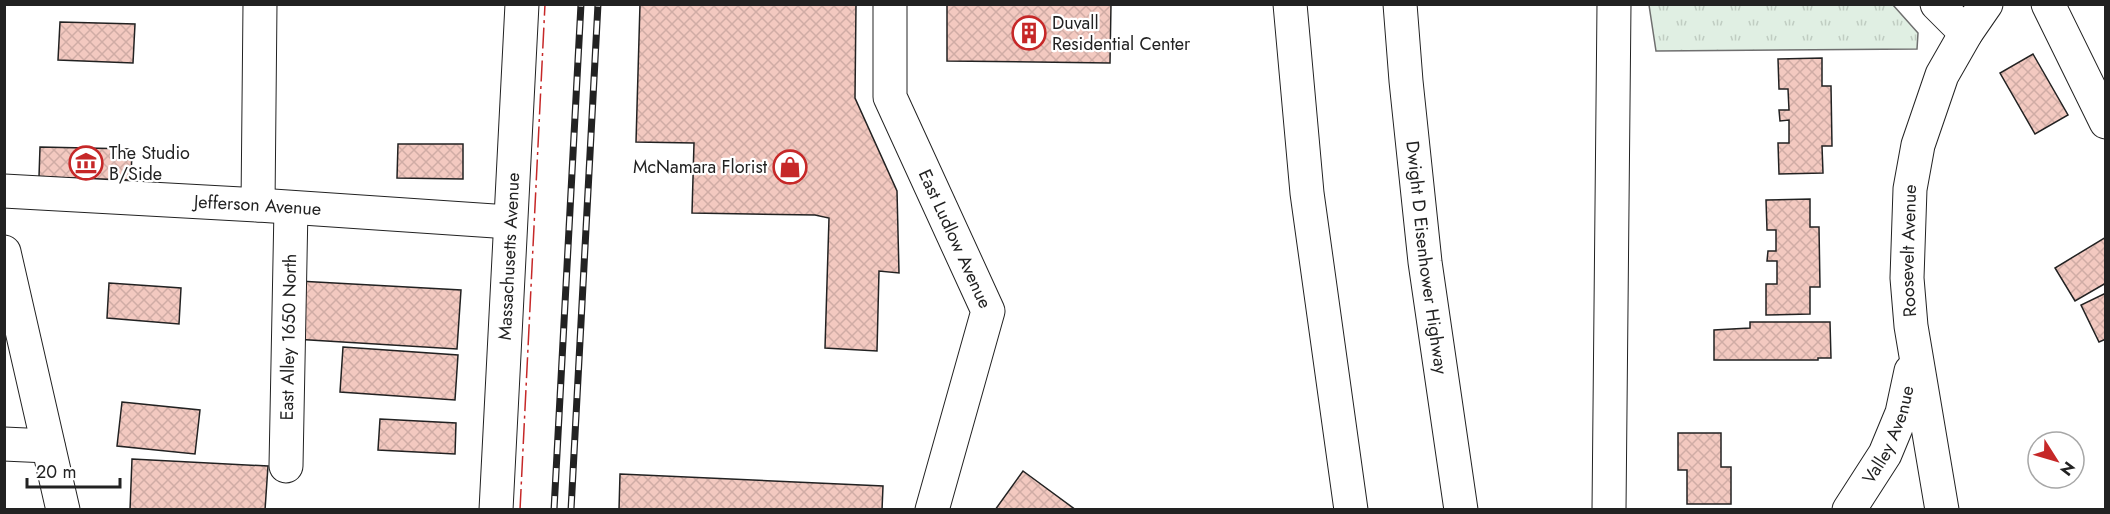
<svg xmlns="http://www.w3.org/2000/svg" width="2110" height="514" viewBox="0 0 2110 514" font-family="Jost,sans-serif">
<defs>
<pattern id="grass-tufts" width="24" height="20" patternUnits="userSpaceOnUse" patternTransform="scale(1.5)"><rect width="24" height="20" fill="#e0efe3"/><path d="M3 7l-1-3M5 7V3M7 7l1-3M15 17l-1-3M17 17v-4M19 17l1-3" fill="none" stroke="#c0cdc2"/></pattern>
<pattern id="building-cross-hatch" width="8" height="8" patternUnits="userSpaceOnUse" patternTransform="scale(1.5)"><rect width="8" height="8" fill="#f3c9c0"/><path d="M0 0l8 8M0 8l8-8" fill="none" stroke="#d0aca5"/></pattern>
</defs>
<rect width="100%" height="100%" fill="#fff"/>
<path fill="url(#grass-tufts)" stroke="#6f6f6f" stroke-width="1.5" d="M1649,5H1893L1918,33L1917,49L1656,51Z"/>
<g fill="url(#building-cross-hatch)" stroke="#222" stroke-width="1.5">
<path d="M640,4H856L855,98L897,191L899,273L879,271L877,351L825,348L829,218L815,215L692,213L694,143L636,142Z"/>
<path d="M947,4H1111L1110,63L947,61Z"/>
<path d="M60,22L135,24L133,63L58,60Z"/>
<path d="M2033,54L2068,115L2035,134L2000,73Z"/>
<path d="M1822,58V86H1831L1832,146H1822L1823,173L1779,174L1778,143H1789V120L1780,121L1779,110H1789L1788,89H1779L1778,59Z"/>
<path d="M398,144H463V179L397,178Z"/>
<path d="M40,147L132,149L131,180L39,177Z"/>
<path d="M1810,199V227H1819L1820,287H1810V314L1766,315V284H1777V261H1767L1768,251H1776V230H1767L1766,200Z"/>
<path d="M2106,237V283L2075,301L2055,268Z"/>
<path d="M298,281L461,290L457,349L294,339Z"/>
<path d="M109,283L181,288L179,324L107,318Z"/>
<path d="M2106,293V339L2099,342L2081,305Z"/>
<path d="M1750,322H1830L1831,358H1818V360H1714V330L1750,328Z"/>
<path d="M343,347L458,355L455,400L340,392Z"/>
<path d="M122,402L200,410L195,454L117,446Z"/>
<path d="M380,419L456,423L455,454L378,450Z"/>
<path d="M1678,433H1721V467H1731V504H1687V470H1678Z"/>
<path d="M132,459L268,466L265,510H130Z"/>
<path d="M1023,471L1076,510H995Z"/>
<path d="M620,474L883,486L882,510H619Z"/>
</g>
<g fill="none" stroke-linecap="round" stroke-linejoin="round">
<g stroke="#222" stroke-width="35">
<g id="minor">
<path id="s1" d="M890,4V97L988,311L932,510"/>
<path d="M1937,4L1966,33"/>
<path d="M2048,4L2106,122"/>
<path id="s2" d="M4,191L258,205L510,222"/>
<path d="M258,205L260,4"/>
<path d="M4,252L63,510"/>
<path d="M4,444L48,446"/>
<path id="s3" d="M286,466L291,208"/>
<path id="s4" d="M496,510L522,4"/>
<path d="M1609,510L1614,4"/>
<path id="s5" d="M1849,510L1885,454L1902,413L1911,371"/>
<path id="s6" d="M1942,510L1911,326L1907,278L1910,189L1918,145L1942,75L1966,33L1986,4"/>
</g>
</g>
<g stroke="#222" stroke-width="35">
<g id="highway">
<path d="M1290,4L1307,193L1351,510"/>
<path id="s7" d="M1400,4L1406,81L1425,262L1461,510"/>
</g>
</g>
<use href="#minor" stroke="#fff" stroke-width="33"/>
<use href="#highway" stroke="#fff" stroke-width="33"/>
<g stroke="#222" stroke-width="7">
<g id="rail">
<path d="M554,510L581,4"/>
<path d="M571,510L598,4"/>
</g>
</g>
<use href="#rail" stroke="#fff" stroke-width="4.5" stroke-dasharray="14" stroke-linecap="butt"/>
<path stroke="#c62828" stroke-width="1.5" stroke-dasharray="21 4.5 3 4.5" stroke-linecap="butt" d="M520,510L545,4"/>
</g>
<defs>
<g id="building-ring" transform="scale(1.725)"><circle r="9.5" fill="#fff" stroke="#c62828" stroke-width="1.5"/><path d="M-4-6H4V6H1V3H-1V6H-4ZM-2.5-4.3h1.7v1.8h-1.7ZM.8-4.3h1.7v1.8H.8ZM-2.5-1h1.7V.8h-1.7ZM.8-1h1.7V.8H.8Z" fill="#c62828"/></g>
<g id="museum-ring" transform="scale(1.725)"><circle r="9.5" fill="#fff" stroke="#c62828" stroke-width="1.5"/><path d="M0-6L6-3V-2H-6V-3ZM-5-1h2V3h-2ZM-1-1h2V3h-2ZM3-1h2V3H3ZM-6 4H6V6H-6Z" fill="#c62828"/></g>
<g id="shop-ring" transform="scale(1.725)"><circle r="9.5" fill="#fff" stroke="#c62828" stroke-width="1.5"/><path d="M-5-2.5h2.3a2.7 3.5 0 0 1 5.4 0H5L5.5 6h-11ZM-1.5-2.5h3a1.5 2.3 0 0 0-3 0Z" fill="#c62828"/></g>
</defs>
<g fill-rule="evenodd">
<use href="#building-ring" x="1029" y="33"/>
<use href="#museum-ring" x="86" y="163"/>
<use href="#shop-ring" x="790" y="167"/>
</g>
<g text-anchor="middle" stroke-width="4.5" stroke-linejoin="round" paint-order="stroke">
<g font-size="18" fill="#222" stroke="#fff" text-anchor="start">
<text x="1052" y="29">Duvall<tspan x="1052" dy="21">Residential Center</tspan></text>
<text x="109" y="159">The Studio<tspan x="109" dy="21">B/Side</tspan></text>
<text x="767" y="173" text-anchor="end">McNamara Florist</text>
</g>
<g font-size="18" fill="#222" stroke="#fff">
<text dy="6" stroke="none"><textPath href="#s2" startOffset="254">Jefferson Avenue</textPath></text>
<text dy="6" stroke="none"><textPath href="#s1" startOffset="249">East Ludlow Avenue</textPath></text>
<text dy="6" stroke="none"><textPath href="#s6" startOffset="262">Roosevelt Avenue</textPath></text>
<text dy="6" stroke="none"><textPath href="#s4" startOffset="254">Massachusetts Avenue</textPath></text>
<text dy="6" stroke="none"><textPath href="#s7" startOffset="255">Dwight D Eisenhower Highway</textPath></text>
<text dy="6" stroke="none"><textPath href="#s3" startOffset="129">East Alley 1650 North</textPath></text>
<text dy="6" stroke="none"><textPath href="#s5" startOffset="86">Valley Avenue</textPath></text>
</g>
</g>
<rect width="2110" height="514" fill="none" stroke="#222222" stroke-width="12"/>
<g transform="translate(2056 460) rotate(127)"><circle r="28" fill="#ffffff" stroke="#a7a7a7" stroke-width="1.5"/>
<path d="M0-4.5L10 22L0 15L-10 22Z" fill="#c62828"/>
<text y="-9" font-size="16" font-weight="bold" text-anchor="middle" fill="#222222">N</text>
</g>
<path d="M27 478v9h93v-9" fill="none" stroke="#222222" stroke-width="3"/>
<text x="36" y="478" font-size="18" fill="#222222" stroke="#ffffff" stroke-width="4.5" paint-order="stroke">20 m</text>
</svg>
